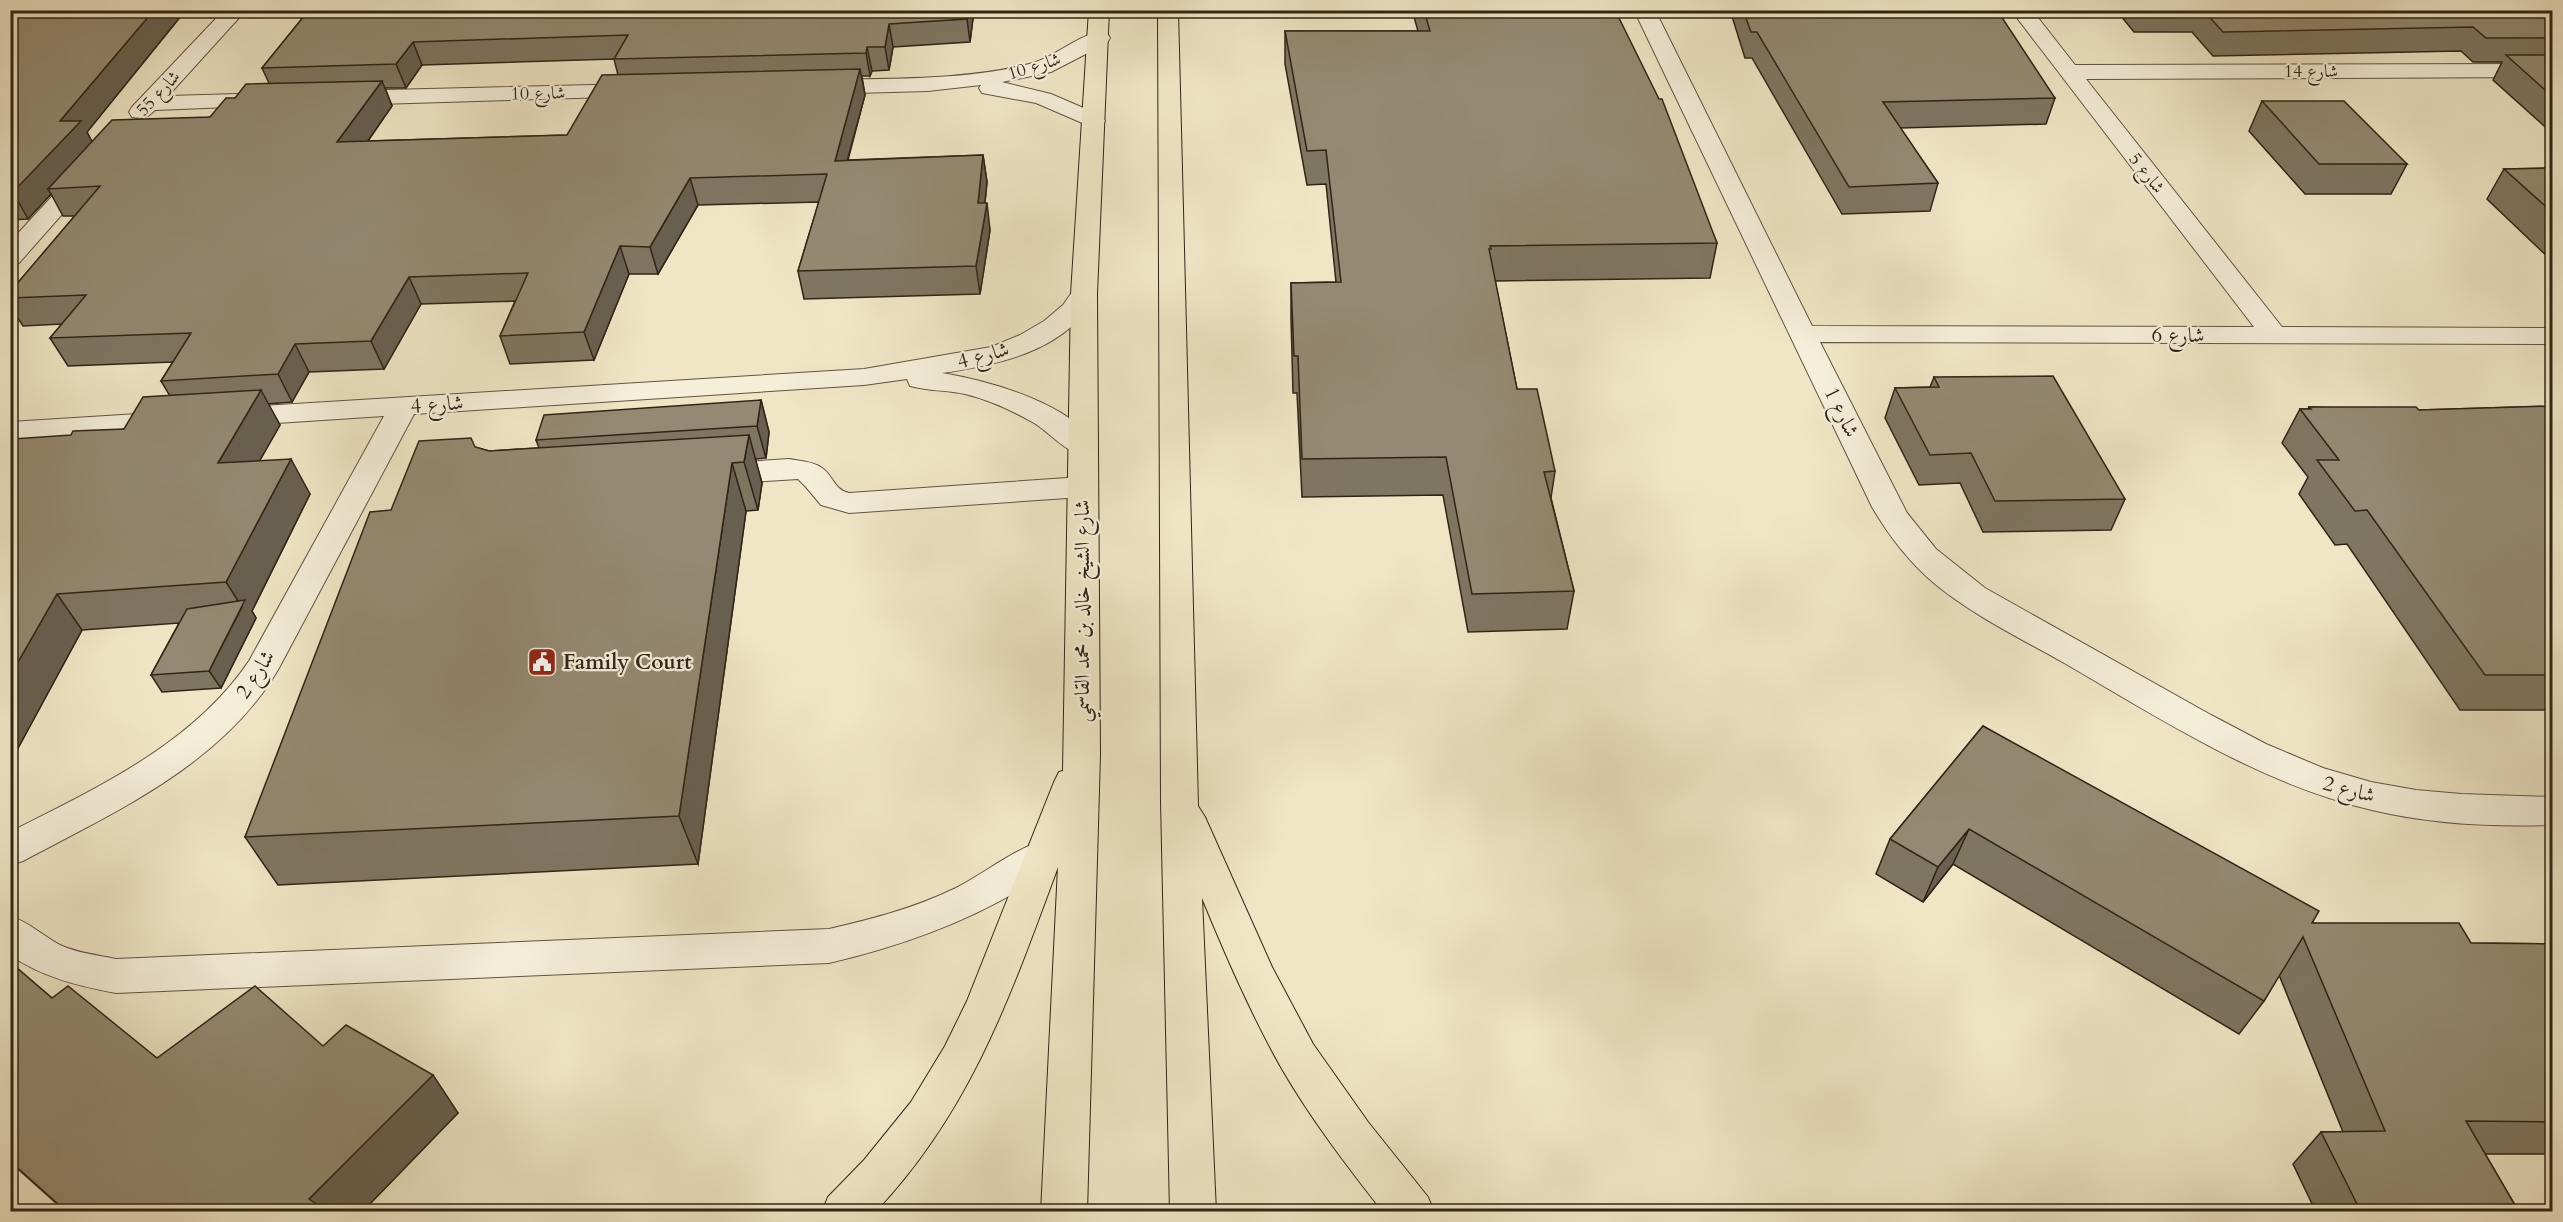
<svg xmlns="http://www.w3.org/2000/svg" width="2563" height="1222" viewBox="0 0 2563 1222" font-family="Cardo,Amiri,serif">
<rect width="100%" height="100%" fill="#f0e6c6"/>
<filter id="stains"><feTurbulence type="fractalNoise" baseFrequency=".00333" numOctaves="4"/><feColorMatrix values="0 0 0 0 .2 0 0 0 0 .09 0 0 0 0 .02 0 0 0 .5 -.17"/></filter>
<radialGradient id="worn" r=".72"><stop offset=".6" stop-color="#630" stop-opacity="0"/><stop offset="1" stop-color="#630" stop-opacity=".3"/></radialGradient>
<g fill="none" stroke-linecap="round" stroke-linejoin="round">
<g stroke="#615442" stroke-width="2">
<g id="minor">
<path d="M224,10H246L168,96L270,93L278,95L281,100L278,105L155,110C147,118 143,119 132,117L129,112L132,107Z"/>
<path d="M1634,10H1655L1812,326L2254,327L2011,10H2032L2075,65L2552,64V77L2086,79L2282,327L2552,328V344L1820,342L1907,513L1936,549L1985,588L2211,715L2266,744L2323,768L2371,782L2416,790L2461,794L2552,797V825C2493,827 2430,824 2372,810C2261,784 2164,721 2066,664C2022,639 1974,616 1935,584C1909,562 1889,536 1872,507Z"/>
<path d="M1099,32L1107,33L1110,38L1107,43L1051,72L1002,82L1051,94L1102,116L1105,121L1102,126L1094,128L1036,103L982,93L979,88L981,85L928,91L819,94L811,92L808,87L811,82L819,80C888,78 966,81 1033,63C1056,56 1075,37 1099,32Z"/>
<path d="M636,84L644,86L647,91L644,96L345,105L337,103L334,98L337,93L345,91Z"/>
<path d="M86,166L94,168L98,173L94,178L19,263L10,266V242L78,168Z"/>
<path d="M1084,286L1093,288L1097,294C1092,301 1087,310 1081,317C1047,355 990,366 942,373C990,381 1070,403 1098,446L1093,453C1069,459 1054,435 1034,423C1013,411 990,400 965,394C947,390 928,391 910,386L907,379L864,385L414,414L279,668C224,763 117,811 23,861L10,865V832C97,788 193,744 249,661L384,416L231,426L221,423L216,417L221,411L231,408L864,369L991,347L1020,335L1044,321L1063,305L1075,288Z"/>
<path d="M170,412L180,415L185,421L180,427L170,430L10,440V422Z"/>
<path d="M789,459C799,461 813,461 822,468C833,475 834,490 849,493L1082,477L1093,480L1097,487L1093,494L1082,497L849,513L821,505L806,487L798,479L715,484L704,481L700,474L704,467L715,464Z"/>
<path d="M1044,840L1057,844L1063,855C1055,871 1037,880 1021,889C961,925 897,947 829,963L116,993C78,986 42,977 10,955V916C29,922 43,936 60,945C77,953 97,955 116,959L829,929C872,919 915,908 956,888C985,873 1013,850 1044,840Z"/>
</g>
</g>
<g stroke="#312416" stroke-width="2">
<g id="major">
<path d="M1089,10H1109L1097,294L1100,755L1087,1212H1041L1058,867C1011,994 971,1111 875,1212H822L828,1197L864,1160L911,1102L945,1046L967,1001L1054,782L1059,772L1063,771L1071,294Z"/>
<path d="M1158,10H1178L1198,806L1205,817L1272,967L1313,1044L1368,1122L1428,1197L1434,1212H1383C1347,1166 1311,1119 1282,1069C1251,1014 1226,956 1202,898L1216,1212H1170L1161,802Z"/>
</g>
</g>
<use href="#minor" fill="#f5efda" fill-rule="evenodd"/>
<use href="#major" fill="#f0e6c6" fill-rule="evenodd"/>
</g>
<g fill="#7f7662" stroke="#312416" stroke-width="1.5" fill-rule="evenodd">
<path d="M10,10H184L185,11L87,132L92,142L210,117L235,98L269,83L262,68L309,10H974L970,42L893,47L889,70L872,71L870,76H862L865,95L848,160L983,155L987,182L985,203L990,230L980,294L804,299L798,271L819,202L698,205L658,274H629L594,360L510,364L500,336L515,301L421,304L384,369L309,372L292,402L268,404L280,425L259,461L310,494L252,611L256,618L221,688L162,692L151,675L179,623L82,630L10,763L71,435L124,429L170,396L161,381L173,362L68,366L50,338L62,324L23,326L10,306V292L75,216H63L51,194L28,219L10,220ZM614,59L618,75L567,135L368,141L392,106L385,88H406L422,65Z"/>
<path d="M1412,10H1615L1717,243L1710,278L1495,281L1517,389L1555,471L1551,498L1574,591L1567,629L1468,632L1443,495L1302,497L1297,393H1293L1291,318V283L1336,282L1326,184L1307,185L1285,64V31H1418Z"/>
<path d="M1730,10H1969L2055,98L2046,124L1900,128L1938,183L1930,211L1842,214L1752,58H1745Z"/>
<path d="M2116,10H2553V134L2493,80L2502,62H2473L2461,51L2213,56L2192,32H2134Z"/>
<path d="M2262,101L2407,164L2391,194H2305L2249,131Z"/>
<path d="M2553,168V260H2551L2487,199L2504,169Z"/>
<path d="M1934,377L2125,499L2111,530L1983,532L1960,483L1919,485L1885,418L1895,388L1930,387Z"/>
<path d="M761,400L769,432L766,458L755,459L762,483L758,510L746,511L698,864L278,885L245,837L391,510L475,447L489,451L539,448L536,440Z"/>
<path d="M2553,406V710H2460L2347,544L2335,545L2299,494L2308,477L2282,443L2300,409H2308L2309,407L2419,410Z"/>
<path d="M1983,726L2312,923L2471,943L2553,944V1154H2485L2519,1212H2316L2293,1164L2321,1132H2343L2279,975L2264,1001L2239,1034L1953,864L1923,902L1876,874L1890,839Z"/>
<path d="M10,962L52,998L157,1058L323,1046L458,1113L362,1212H66L10,1162Z"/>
</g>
<g fill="#686050" stroke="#312416" stroke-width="1.5">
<path d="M154,10H184L185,11L87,132L95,147L48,189L51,194L28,219L13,192L60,121Z"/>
<path d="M968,10H974L970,42L967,19Z"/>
<path d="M889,24L893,47L889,70L885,47Z"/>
<path d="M413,42L422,65L406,88L396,64Z"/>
<path d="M867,47L872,71L870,76L866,53Z"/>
<path d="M860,69L865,95L840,187L835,161Z"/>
<path d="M382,81L392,106L349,168L337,142Z"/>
<path d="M983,155L987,182L982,230L978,203Z"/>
<path d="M690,178L698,205L658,274L650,247Z"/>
<path d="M987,203L990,230L980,294L976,266Z"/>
<path d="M620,246L629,274L594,360L584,332Z"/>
<path d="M409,277L421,304L384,369L371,341Z"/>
<path d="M295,344L309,372L292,402L278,374Z"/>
<path d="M261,390L280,425L238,499L218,463Z"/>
<path d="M761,400L769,432L766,458L757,426Z"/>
<path d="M749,435L762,483L758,510L744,462Z"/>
<path d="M291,459L310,494L252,611L256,618L221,688L209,671L242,607L226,582Z"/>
<path d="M732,463L746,511L698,864L679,816Z"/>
<path d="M57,594L82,630L10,763V676Z"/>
<path d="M1969,829L1953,864L1923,902L1938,867Z"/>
<path d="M433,1075L458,1113L362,1212H319L309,1199Z"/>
</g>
<g fill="#948972" stroke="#312416" stroke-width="1.5">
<path d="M10,10H154L60,121H81L13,192H10Z"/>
<path d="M309,10H968L967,19L889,24L885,47H867L866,53L614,59L628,35L413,42L396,64L262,68Z"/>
<path d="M1424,10H1615L1659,99H1662L1717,243L1490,246L1491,249H1489L1517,389H1537L1555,471L1544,472L1574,591L1472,594L1446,457L1302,459L1298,356H1294L1291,283L1341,282L1326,150L1307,151L1285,31H1430Z"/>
<path d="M1743,10H1969L1971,13H1999L2055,98L1883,102L1938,183L1849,187L1757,32H1751Z"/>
<path d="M2203,10H2553V38H2486L2473,27L2223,32Z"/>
<path d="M2506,55H2553V97Z"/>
<path d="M860,69L835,161L983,155L978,203H987L976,266L798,271L827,174L690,178L650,247L620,246L584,332L500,336L528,273L409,277L371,341L295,344L278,374L161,381L191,333L50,338L86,295L10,298V292L100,186L48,189L112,120L210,117L226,98H235L246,84L382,81L337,142L567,135L602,75Z"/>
<path d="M2262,101H2344L2407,164H2319Z"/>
<path d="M2553,168V213L2504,169Z"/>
<path d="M2053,376L2125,499L1995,501L1971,453L1930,455L1895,388L1939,387L1934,377Z"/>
<path d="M261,390L218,463L291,459L226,582L57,594L10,676V443L13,439L71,435L73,431L124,429L143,397Z"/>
<path d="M761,400L757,426L536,440L544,415Z"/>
<path d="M2553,406V675H2485L2367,510L2355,511L2317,460H2339L2300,409H2311L2309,407H2416L2419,410Z"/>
<path d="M749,435L744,462L732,463L679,816L245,837L370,512L391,510L419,441L471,438L475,447L489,451Z"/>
<path d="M245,600L209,671L151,675L187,609Z"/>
<path d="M1983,726L2319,911L2312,923H2459L2471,943L2553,944V1122L2466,1121L2519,1212H2361L2321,1132L2385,1131L2303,937L2264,1001L1969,829L1938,867L1890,839Z"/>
<path d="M10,962L52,998L68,986L157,1058L255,986L323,1046L346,1025L433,1075L309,1199L328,1212H67L10,1161Z"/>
</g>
<defs>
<g id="civic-square" transform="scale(1.5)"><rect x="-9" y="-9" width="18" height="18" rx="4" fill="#8f2418" stroke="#f5efda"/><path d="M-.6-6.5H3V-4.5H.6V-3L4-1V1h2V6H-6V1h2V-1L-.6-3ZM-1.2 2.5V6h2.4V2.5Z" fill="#fff"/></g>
</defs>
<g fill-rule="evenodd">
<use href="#civic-square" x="542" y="662"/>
</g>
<g text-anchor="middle" stroke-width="4.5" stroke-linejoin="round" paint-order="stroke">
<g font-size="18" fill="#312416" stroke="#f5efda">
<text transform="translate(1034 66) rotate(-17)" y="6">شارع 10</text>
<text x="2311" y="77">شارع 14</text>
<text transform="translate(158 93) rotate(-47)" y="6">شارع 55</text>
<text transform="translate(538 93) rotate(-1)" y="6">شارع 10</text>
<text transform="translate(2147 173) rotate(52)" y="6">شارع 5</text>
</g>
<g font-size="21" fill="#312416" stroke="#f5efda">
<text x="2178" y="342">شارع 6</text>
<text transform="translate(983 355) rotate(-15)" y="7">شارع 4</text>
<text transform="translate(437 404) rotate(-4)" y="7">شارع 4</text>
<text transform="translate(1842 412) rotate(64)" y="7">شارع 1</text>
<text transform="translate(1082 611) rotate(-90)" y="7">شارع الشيخ خالد بن محمد القاسمي</text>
<text transform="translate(255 674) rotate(-57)" y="7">شارع 2</text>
<text transform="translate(2349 789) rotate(15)" y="7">شارع 2</text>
</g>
<g font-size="21" font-weight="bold" fill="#312416" stroke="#f5efda" text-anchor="start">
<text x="563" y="669">Family Court</text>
</g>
</g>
<rect width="2563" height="1222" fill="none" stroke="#f0e6c6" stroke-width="36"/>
<rect x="12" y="12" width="2539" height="1198" fill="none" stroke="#312416" stroke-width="3"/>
<rect x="18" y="18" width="2527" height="1186" fill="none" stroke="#312416" stroke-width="1.5"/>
<rect width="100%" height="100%" filter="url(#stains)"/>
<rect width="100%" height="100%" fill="url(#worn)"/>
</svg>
